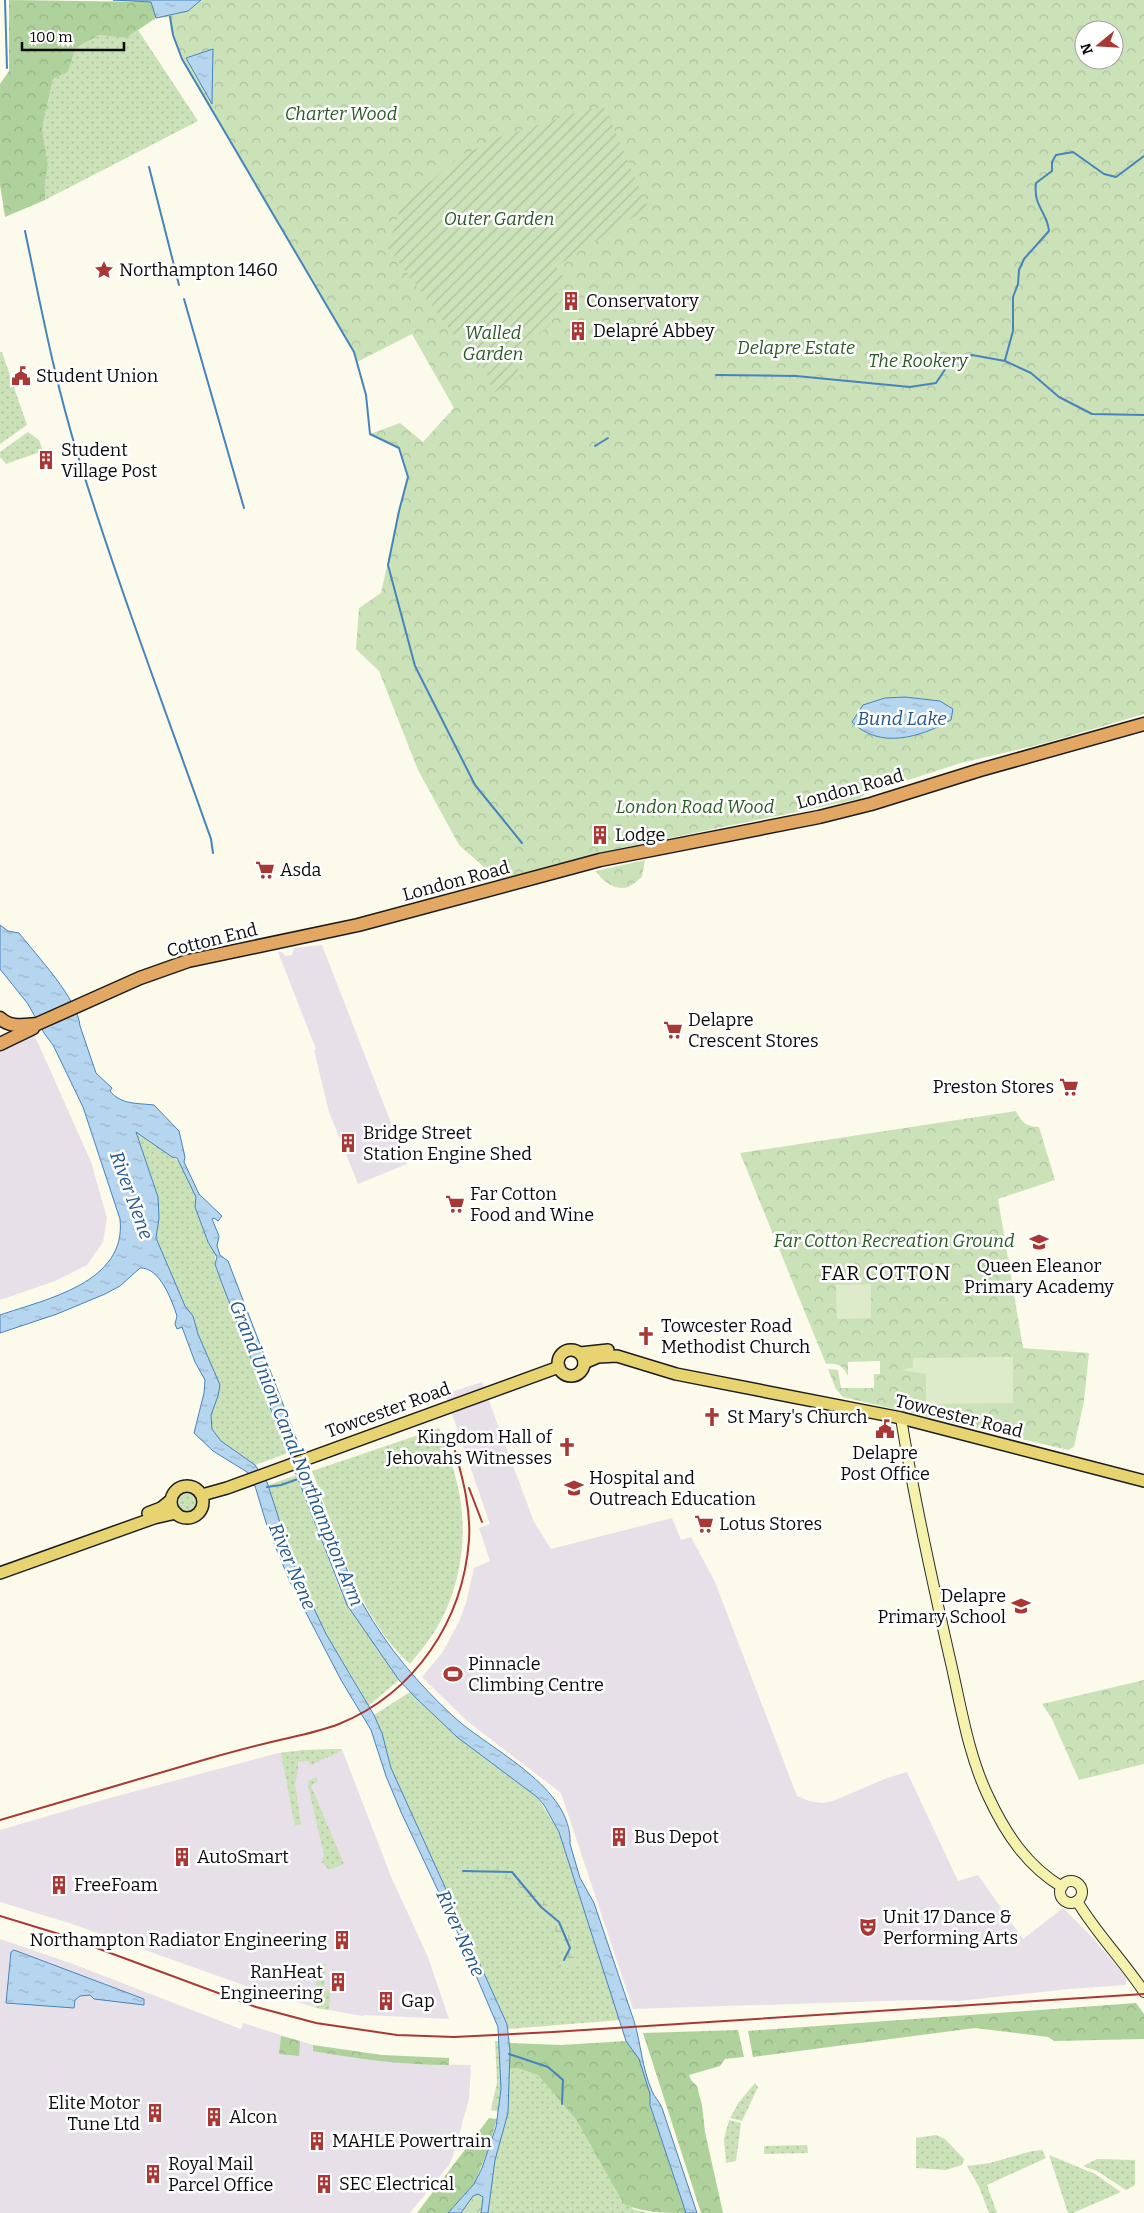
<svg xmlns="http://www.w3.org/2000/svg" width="1144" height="2213" viewBox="0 0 1144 2213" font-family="Bitter,serif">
<defs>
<pattern id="grass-dots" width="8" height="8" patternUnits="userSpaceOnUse" patternTransform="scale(1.25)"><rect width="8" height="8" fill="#cbe2b9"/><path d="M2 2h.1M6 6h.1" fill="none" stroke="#adc19e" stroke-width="1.8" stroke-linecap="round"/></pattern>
<pattern id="forest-crowns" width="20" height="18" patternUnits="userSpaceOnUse" patternTransform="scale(1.25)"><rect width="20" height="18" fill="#afd19b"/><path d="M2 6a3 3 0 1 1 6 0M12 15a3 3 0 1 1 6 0" fill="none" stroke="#95b284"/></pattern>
<pattern id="wetland-marsh" width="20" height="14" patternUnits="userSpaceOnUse" patternTransform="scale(1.25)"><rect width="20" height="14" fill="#cbe2b9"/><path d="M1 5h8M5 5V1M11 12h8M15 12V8" fill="none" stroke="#adc19e"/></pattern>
<pattern id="park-crowns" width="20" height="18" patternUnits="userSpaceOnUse" patternTransform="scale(1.25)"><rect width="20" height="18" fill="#cbe2b9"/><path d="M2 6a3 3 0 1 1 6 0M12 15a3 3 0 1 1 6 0" fill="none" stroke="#adc19e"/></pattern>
<pattern id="garden-furrows" width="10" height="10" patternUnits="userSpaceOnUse" patternTransform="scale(1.25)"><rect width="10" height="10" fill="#cbe2b9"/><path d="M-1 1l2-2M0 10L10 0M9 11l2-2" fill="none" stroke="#adc19e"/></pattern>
<pattern id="water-ripples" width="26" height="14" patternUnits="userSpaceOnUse" patternTransform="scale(1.25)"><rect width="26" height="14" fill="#b6d5ee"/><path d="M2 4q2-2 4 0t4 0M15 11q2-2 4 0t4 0" fill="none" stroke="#9bb6cb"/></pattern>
</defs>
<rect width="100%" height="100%" fill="#fcfaeb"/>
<g fill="#e8e0e9">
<path d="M322,945L407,1164L358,1184L329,1112L314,1050L316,1049L278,952H282L285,956L292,955L294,948Z"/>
<path d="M34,1034L91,1162L107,1218L103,1242L87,1265L55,1281L0,1300V1048Z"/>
<path d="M482,1382L534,1522L551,1549L672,1518L681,1540L691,1537L715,1582L797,1796L809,1801L822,1803L833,1801L887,1778L907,1772L958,1881L978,1875L1023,1939L1063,1908L1091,1936L1126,1977V1985L1069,1989L959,2001L917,2000L633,2009L561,1793L467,1721L422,1677L442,1653L459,1622L466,1603L474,1568L490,1561L479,1528L490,1524L445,1394Z"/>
<path d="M342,1749L392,1879L428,1957L449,2019L365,2015L363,2016L317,2008L249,1987L69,1923L0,1902V1830L106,1799L278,1753L304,1750Z"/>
<path d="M0,1939L73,1964L241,2029L243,2023L313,2045V2051L411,2064L471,2065L469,2099L453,2156L449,2165L410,2213H0Z"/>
</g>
<g fill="url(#grass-dots)">
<path d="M138,30L198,121L45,200V183L48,164L42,129L53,79L68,72L76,48L99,35L126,38Z"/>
<path d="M0,352H2L27,425L0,444Z"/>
<path d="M28,432L39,440L43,451L6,464L0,457V452Z"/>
<path d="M136,1131L181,1163L196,1197L195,1207L209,1245C217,1251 215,1256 215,1264C216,1269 219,1276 221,1281L288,1453L255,1465L221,1441L212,1429L211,1415L220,1385L198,1334L193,1316L185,1306L156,1238L157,1230L141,1146Z"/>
<path d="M439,1428C445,1445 452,1461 456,1479C470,1530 462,1592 431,1637C425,1646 417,1655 410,1664C356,1615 338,1537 312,1471Z"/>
<path d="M297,1475L342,1595L399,1680L368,1706C356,1680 339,1657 325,1632C300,1585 282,1536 268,1485Z"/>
<circle cx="187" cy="1502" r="10"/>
<path d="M410,1692L457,1737L537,1797L559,1832L620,2020L508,2029L507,2023L391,1768L382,1733L374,1715Z"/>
<path d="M342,1749L339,1752L311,1765L308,1761L298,1762V1770L295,1784L301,1825L295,1826L281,1753L304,1750Z"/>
<path d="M316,1777L318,1781L311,1786L344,1864L329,1870L322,1862L324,1855L308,1786L309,1780Z"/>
<path d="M317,1964H326L324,1989L331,1990L329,2010L317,2008L315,2005Z"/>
<path d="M495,2041H500L501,2089L499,2112L491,2110L497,2082Z"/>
<path d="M517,2068L538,2075L577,2121L633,2209L648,2213H486L510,2069Z"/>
<path d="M755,2083L758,2087L742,2121L730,2118L739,2102Z"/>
<path d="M729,2120L741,2123L736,2161L726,2163L724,2139Z"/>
<path d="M936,2135L945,2139L964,2159L962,2165L946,2170L916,2168V2138Z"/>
<path d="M807,2145L808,2153L764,2154V2146Z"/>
<path d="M1042,2150L1046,2158L987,2185L997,2213H989L979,2187L967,2166L990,2163L1032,2151Z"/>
<path d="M1049,2155L1095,2174L1121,2192L1073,2213H1068Z"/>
<path d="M1097,2159L1135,2160V2185L1126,2190L1097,2171L1083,2166Z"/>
</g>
<g fill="url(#forest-crowns)">
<path d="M9,0L151,2L156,18L126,38L99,35L76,48L68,72L53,79L42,129L48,164L45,183V200L5,217L0,185V84L9,71Z"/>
<path d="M1136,2003L1144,2014V2039L1054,2041L1048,2037L975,2028L753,2057L748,2031Z"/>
<path d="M738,2030L744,2057L725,2059L720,2066L689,2075L691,2080L697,2086L702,2105L705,2132L723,2213H701L643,2033Z"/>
<path d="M281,2036L300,2041L299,2056L279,2054Z"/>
<path d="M626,2041L641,2061L650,2094V2105L686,2213C664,2213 644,2213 624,2204L577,2121L538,2075L517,2068L510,2069L509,2043L561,2045Z"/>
<path d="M313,2045L382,2055L449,2058V2065C403,2065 358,2059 313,2051Z"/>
<path d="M489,2118L497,2119L488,2150L474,2184L448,2213H417Z"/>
</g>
<path fill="url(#wetland-marsh)" d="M504,1869L529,1881L567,1929L577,1952L575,1963L568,1968H560L557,1965L564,1952L554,1928L536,1911L516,1882L479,1871Z"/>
<g fill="url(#park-crowns)" fill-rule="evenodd">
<path d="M113,0H1144V714L1049,742L961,763L865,794L859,799L612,850L500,881L459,845L418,770L379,671L356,649L359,608L381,593L399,511L408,477L399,448L370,434L400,423L423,442L454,408L412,334L357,362L354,352L182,59L173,35L170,17L156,18L151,2ZM1084,30H1114V60H1084Z"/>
<path d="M645,860L642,877C638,880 633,885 628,887C615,891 602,881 596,871Z"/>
<path d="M1016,1111C1021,1122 1027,1127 1039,1127L1055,1180L998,1199L1023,1348L1089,1353L1084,1401L1074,1447L1068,1450L843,1397L836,1389L828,1369L838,1370L841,1388H874V1374H880V1361L848,1362V1376C843,1366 839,1363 826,1364L740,1153Z"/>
<path d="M1144,1680V1764L1079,1780L1052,1719L1042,1704Z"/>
<path d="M485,2181L486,2213H454Z"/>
</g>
<g fill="url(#garden-furrows)">
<path d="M605,108L648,208L561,263L458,340L388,248L401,206L460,157L500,137L588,109Z"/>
<path d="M556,267L566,280L559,285L561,289L557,292L566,306L547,319L550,324L547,328L516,349L520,355L519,359L514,363L521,374L495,392L488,381L490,379L463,338Z"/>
</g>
<g fill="#ddebca">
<path d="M871,1284V1318L837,1319L836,1285Z"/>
<path d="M1013,1357V1403L926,1404V1374L902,1370L913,1367V1358Z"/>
</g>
<g fill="url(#water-ripples)" stroke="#4684bb">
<path d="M113,0H201L188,11L156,18L151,2Z"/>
<path d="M213,49L212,104L186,58Z"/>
<path d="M905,697L940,701L953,709L951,720C921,737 880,750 852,722L863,705L885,698Z"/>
<path d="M0,925L8,931L19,933C37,956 78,999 80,1026L96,1073L112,1088L110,1091C121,1105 138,1103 154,1105L179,1131L185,1157L184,1162L199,1194L222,1216L218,1221L214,1218L212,1219L219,1236L217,1246L220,1255L228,1261L298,1443L300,1452C311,1477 322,1502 332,1529C341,1554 350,1581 364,1606C387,1647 419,1685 454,1717C490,1750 573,1787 570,1844L580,1878L594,1903L634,2021C641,2044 642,2068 652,2091C654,2097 660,2102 662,2108L697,2213H686L650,2105V2094L639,2059L626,2041L559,1832L544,1805L537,1797L457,1737L415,1697L399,1680L347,1605L221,1281L215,1264L217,1257L208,1242L195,1207L196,1197L177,1158L172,1157L136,1132L158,1197L159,1218L156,1238L185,1306L193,1316L198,1334L220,1385L218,1396L211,1415L212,1429L221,1441L255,1465L267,1482L294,1566L326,1634L374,1715L382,1733L391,1768L507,2024L510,2051L508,2113L495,2160L488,2213H481L483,2197L478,2194L473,2196L461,2213H448L474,2184L482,2168L496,2127L501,2089L498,2027L457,1931L401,1812L386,1776L371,1730L341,1680L290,1582L268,1529L255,1486L247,1472L213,1451L194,1433L204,1393L205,1380L195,1362L182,1327L177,1329L175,1324L177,1316C172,1301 160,1267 140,1268L120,1286L105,1294L57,1314L0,1333V1315C46,1299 127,1283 120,1219L83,1107L53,1045L44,1033L28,1004L0,969Z"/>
<path d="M14,1950L144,1999V2005L94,1999L90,1995L80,1996L75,2000L74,2008L6,2003L11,1952Z"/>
</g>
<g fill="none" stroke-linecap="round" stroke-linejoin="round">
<g stroke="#4684bb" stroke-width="2">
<path d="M5,0L7,68"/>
<path d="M170,17L173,35L182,59L354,352L366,395L370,434L399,448L408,477L399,511L388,565L415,666L475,785L522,843"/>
<path d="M149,167L179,285"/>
<path d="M25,231C41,307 55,382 78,456C118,585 166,712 211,839L213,853"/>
<path d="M184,299L244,508"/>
<path d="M1005,360L1013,331V297L1018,284L1019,270L1024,259L1049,231C1047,211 1033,207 1036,183L1052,171V162L1056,155L1073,152L1104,174L1116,177L1144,156"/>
<path d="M716,375L796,376L910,387L936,383L948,365L972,355L1005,361L1031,373L1059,397L1092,414L1144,415"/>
<path d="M595,446L608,438"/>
<path d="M267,1487L281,1485L298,1479"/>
<path d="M463,1871L512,1872L541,1907L559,1922L570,1948L564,1960"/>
<path d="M509,2054L548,2067L563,2080L562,2104"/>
</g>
<g stroke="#2d2d2d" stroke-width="12">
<g id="secondary">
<path d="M901,1418C914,1499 932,1580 950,1659C961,1706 968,1755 989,1798C1006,1834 1027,1866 1062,1887"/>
<circle cx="1071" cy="1892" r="11"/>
<path d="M1077,1901C1096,1933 1123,1960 1144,1992"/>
</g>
</g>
<g stroke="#1c1c1c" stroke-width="14">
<g id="primary">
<circle cx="571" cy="1363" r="13"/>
<path d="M580,1353L608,1350"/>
<path d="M584,1363L598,1357L617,1356L676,1374L901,1418L1144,1481"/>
<circle cx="187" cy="1502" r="16"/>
<path d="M202,1495L227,1488L559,1367"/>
<path d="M148,1513L161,1508L171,1500"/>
<path d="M0,1573L154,1518L176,1513"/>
</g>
</g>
<g stroke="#1c1c1c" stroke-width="15">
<g id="highway">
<path d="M0,1018C10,1028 24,1025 37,1024L140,978L188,961L358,925L600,860L819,817L871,804L980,770L1144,724"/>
<path d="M0,1044L33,1028"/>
</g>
</g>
<use href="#secondary" stroke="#f5f2ae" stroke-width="10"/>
<use href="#primary" stroke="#e7d370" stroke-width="11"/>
<use href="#highway" stroke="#e2a763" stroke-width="12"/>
<g stroke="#a93835" stroke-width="2">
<path d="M469,1488L482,1522"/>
<path d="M0,1820C69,1800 138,1779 207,1759C232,1752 258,1745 284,1739C302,1735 321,1731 339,1724C415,1693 463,1621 469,1540C471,1510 463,1479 455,1451"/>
<path d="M0,1916L59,1934L256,2007L316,2023L397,2035L454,2037L553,2032L1144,1994"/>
</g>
</g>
<defs>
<g id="sight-bare" transform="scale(1.5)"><path d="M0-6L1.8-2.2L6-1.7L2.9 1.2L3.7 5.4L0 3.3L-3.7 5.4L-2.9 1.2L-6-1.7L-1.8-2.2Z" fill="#a93835" stroke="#fff" stroke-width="2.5" paint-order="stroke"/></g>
<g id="building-bare" transform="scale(1.5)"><path d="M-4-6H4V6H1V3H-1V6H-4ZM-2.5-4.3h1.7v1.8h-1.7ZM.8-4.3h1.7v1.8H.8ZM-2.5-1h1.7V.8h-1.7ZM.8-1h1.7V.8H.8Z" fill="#a93835" stroke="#fff" stroke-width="2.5" paint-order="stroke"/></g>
<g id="civic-bare" transform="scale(1.5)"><path d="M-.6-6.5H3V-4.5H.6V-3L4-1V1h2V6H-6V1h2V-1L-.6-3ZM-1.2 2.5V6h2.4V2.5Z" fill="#a93835" stroke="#fff" stroke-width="2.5" paint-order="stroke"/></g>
<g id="supermarket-bare" transform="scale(1.5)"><path d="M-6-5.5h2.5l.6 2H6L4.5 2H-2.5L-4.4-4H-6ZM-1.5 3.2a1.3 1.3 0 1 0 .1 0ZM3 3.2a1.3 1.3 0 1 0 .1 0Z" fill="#a93835" stroke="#fff" stroke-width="2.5" paint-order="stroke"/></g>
<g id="school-bare" transform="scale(1.5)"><path d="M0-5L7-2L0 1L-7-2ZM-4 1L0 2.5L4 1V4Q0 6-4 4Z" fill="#a93835" stroke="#fff" stroke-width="2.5" paint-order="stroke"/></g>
<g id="church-bare" transform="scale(1.5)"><path d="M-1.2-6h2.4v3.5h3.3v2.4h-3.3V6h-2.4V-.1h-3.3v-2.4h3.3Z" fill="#a93835" stroke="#fff" stroke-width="2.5" paint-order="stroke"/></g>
<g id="stadium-bare" transform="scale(1.5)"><path d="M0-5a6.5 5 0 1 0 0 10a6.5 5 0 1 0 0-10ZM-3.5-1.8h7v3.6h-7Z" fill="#a93835" stroke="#fff" stroke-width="2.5" paint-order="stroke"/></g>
<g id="theatre-bare" transform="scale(1.5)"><path d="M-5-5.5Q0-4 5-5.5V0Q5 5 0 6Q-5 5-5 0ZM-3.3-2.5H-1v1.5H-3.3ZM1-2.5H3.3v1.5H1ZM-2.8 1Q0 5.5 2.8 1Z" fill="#a93835" stroke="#fff" stroke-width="2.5" paint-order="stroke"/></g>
</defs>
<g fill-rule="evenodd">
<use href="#sight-bare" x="104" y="270"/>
<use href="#building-bare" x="571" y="301"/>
<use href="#building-bare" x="578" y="331"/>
<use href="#civic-bare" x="21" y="376"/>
<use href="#building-bare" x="46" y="460"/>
<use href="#building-bare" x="600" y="835"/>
<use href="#supermarket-bare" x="265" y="870"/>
<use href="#supermarket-bare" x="673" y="1030"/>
<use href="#supermarket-bare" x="1069" y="1087"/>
<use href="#building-bare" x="348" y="1143"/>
<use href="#supermarket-bare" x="455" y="1204"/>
<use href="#school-bare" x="1039" y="1242"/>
<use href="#church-bare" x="646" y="1336"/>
<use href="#church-bare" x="712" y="1417"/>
<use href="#civic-bare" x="885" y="1429"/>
<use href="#church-bare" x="567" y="1447"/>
<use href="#school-bare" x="574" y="1488"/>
<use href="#supermarket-bare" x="704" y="1524"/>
<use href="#school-bare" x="1021" y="1606"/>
<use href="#stadium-bare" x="453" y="1674"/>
<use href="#building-bare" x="619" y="1837"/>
<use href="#building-bare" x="182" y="1857"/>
<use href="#building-bare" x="59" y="1885"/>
<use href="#theatre-bare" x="868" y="1927"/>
<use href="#building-bare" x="342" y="1940"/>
<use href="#building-bare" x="338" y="1982"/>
<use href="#building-bare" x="386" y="2001"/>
<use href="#building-bare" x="155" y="2113"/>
<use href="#building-bare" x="214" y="2117"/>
<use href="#building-bare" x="317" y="2141"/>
<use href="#building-bare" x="153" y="2174"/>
<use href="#building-bare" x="324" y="2184"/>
</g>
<g text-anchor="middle" stroke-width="5" stroke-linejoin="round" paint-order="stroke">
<g font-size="18" font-style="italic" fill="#2b5924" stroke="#fff">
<text x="341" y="120">Charter Wood</text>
<text x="499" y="225">Outer Garden</text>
<text x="493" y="339">Walled<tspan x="493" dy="21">Garden</tspan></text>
<text x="796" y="354">Delapre Estate</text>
<text x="918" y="367">The Rookery</text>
<text x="695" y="813">London Road Wood</text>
<text x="894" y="1247">Far Cotton Recreation Ground</text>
</g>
<g font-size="18" fill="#0b0b0b" stroke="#fff" text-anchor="start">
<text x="119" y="276">Northampton 1460</text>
<text x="586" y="307">Conservatory</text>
<text x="593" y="337">Delapré Abbey</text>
<text x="36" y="382">Student Union</text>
<text x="61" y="456">Student<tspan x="61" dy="21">Village Post</tspan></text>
<text x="615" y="841">Lodge</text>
<text x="280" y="876">Asda</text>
<text x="688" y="1026">Delapre<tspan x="688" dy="21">Crescent Stores</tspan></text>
<text x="1054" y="1093" text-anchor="end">Preston Stores</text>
<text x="363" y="1139">Bridge Street<tspan x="363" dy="21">Station Engine Shed</tspan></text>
<text x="470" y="1200">Far Cotton<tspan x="470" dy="21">Food and Wine</tspan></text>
<text x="1039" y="1272" text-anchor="middle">Queen Eleanor<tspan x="1039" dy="21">Primary Academy</tspan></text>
<text x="661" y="1332">Towcester Road<tspan x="661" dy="21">Methodist Church</tspan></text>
<text x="727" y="1423">St Mary's Church</text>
<text x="552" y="1443" text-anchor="end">Kingdom Hall of<tspan x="552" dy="21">Jehovahs Witnesses</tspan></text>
<text x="885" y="1459" text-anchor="middle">Delapre<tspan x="885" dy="21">Post Office</tspan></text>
<text x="589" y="1484">Hospital and<tspan x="589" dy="21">Outreach Education</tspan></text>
<text x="719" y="1530">Lotus Stores</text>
<text x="1006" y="1602" text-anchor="end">Delapre<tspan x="1006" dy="21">Primary School</tspan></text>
<text x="468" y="1670">Pinnacle<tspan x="468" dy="21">Climbing Centre</tspan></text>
<text x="634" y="1843">Bus Depot</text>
<text x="197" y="1863">AutoSmart</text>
<text x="74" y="1891">FreeFoam</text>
<text x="883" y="1923">Unit 17 Dance &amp;<tspan x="883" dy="21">Performing Arts</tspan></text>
<text x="327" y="1946" text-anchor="end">Northampton Radiator Engineering</text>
<text x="323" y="1978" text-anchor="end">RanHeat<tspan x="323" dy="21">Engineering</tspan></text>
<text x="401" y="2007">Gap</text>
<text x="140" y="2109" text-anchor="end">Elite Motor<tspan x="140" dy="21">Tune Ltd</tspan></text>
<text x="229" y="2123">Alcon</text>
<text x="332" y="2147">MAHLE Powertrain</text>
<text x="168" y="2170">Royal Mail<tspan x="168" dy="21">Parcel Office</tspan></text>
<text x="339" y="2190">SEC Electrical</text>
</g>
<g font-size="18" fill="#0b0b0b" stroke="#fff">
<text transform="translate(850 789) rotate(-15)" y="6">London Road</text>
<text transform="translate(456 881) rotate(-15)" y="6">London Road</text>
<text transform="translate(212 940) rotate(-14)" y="6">Cotton End</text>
<text transform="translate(388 1410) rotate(-20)" y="6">Towcester Road</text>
<text transform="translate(959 1416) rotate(14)" y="6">Towcester Road</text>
</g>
<g font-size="19" font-style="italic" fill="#24578c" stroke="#fff">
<text x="902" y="725">Bund Lake</text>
<text transform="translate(132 1195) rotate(70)" y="7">River Nene</text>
<text transform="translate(297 1453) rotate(68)" y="7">Grand Union Canal Northampton Arm</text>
<text transform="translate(293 1566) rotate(67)" y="7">River Nene</text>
<text transform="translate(461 1933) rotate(66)" y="7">River Nene</text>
</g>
<g font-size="20" letter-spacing="1" fill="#0b0b0b" stroke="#fff">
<text x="886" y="1280">FAR COTTON</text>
</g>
</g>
<g transform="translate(1099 45) rotate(252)"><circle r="24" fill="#ffffff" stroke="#9d9d9d"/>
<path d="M0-4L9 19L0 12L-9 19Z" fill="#a93835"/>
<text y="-8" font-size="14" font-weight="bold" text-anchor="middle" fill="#0b0b0b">N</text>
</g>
<path d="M22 42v8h102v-8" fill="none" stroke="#0b0b0b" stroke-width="2.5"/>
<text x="30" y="42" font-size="15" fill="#0b0b0b" stroke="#ffffff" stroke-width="4" paint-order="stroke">100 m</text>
</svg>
